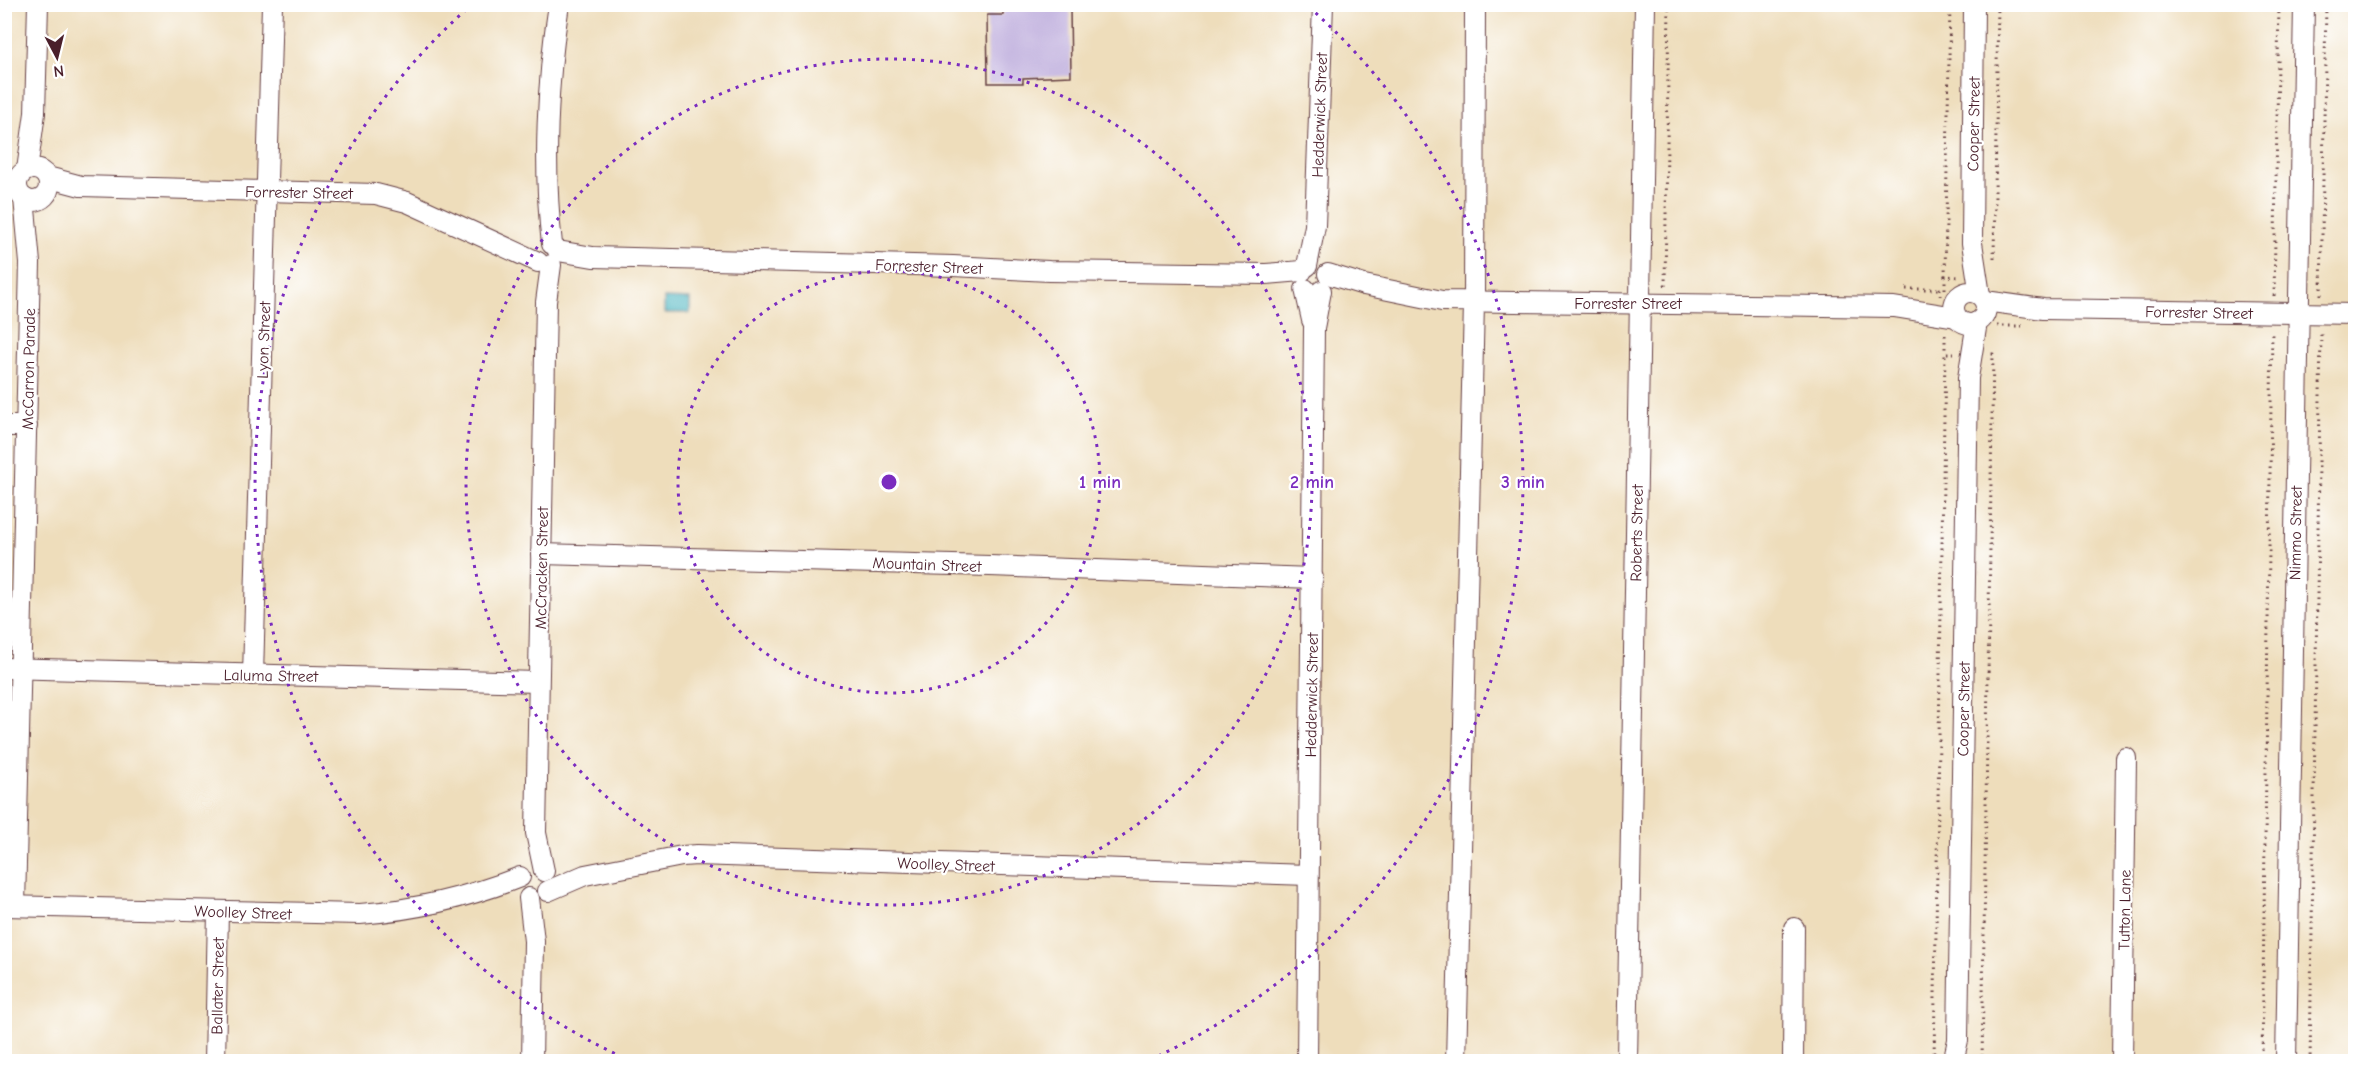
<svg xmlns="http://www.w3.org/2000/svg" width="2360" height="1066" viewBox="0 0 2360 1066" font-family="'Comic Neue',sans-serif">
<rect width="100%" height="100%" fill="#fff"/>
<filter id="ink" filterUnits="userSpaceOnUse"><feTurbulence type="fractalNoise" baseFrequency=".0167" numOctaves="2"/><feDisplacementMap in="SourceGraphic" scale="12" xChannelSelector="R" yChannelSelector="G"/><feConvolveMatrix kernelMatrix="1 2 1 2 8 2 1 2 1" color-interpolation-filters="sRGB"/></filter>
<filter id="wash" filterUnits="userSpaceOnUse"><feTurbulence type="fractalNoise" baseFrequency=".008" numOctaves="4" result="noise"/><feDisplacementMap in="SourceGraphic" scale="24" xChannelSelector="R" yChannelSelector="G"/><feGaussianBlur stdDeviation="1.35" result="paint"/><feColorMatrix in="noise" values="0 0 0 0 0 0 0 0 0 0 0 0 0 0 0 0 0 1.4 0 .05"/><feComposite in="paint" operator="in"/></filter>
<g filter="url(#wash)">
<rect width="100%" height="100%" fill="#edb"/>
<path fill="#40b0bb" stroke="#456873" stroke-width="1.5" d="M664,298L690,299V313H664Z"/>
<g id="blocks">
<path fill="#c5b6e0" d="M1003,8L1070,9L1071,76L1023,78V83H988L987,15H1003Z"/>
</g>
</g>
<g filter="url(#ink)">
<use href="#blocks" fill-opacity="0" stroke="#633c41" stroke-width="1.5"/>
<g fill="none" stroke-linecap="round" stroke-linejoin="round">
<g stroke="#633c41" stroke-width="22">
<g id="minor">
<path d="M1974,4L1972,243L1980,295"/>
<circle cx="33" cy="185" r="16"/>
<path d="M27,170L35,113L38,4"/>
<path d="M47,177L81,186L376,194L407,202L538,262"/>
<path d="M552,244C543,168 547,80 559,4"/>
<path d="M558,251L593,257L953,266L1049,271L1266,274L1302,271"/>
<path d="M1307,266L1315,226L1323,4"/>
<path d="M1328,274L1364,285L1442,301L1894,307L1956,317"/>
<path d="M1305,289L1312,320"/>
<circle cx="1970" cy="308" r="16"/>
<path d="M1985,301L2043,309L2356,314"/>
<path d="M4,426H27"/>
<path d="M541,554L990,566L1313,578"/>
<path d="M4,668L538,682"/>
<path d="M253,675L272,4"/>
<path d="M544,871L536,833L546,302L551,265"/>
<path d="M548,891L585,875L682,856L697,855L1308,875"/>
<path d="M529,898L534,941L532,1062"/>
<path d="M4,906L360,914C414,910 469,897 520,877"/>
<path d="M15,906L30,263L24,198"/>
<path d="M215,1062L218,911"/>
<path d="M1307,1062L1314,328L1321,291"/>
<path d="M1456,1062L1474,303L1475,4"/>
<path d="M1627,1062L1645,4"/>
<path d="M1793,1062L1794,928"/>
<path d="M1953,1062L1958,1040L1968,378L1977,322"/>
<path d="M2122,1062L2126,758"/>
<path d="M2286,1062L2304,4"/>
</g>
</g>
<g stroke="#633c41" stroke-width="3" stroke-dasharray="1.5 4.5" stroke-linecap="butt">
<path d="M1994,258L1998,4"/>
<path d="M1945,276L1950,4"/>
<path d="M1665,286L1669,4"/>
<path d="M1906,289H1940"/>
<path d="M2321,295L2326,4"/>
<path d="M1940,296V289H1945V276L1959,277"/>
<path d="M2274,296L2279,4"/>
<path d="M1997,326H2022"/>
<path d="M1945,335V352"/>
<path d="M1934,1059L1945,353H1954"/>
<path d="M1982,1062L1993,354H1991"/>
<path d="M2262,1062L2272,330"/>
<path d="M2310,1062L2321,331"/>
</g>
<use href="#minor" stroke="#fff" stroke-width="20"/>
</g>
</g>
<g fill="none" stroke="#7b2cbf" stroke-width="3" stroke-dasharray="3 6">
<circle cx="889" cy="482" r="211"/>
<circle cx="889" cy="482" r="423"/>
<path d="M631 1061A634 634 0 0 1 469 7M1309 7A634 634 0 0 1 1147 1061"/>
</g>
<g text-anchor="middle" stroke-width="4.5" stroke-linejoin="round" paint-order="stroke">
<g font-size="16" fill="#4a1f2b" stroke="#fff">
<text transform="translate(1319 115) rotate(-88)" y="6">Hedderwick Street</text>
<text transform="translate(1973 124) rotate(-89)" y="6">Cooper Street</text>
<text transform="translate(299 192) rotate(1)" y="6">Forrester Street</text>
<text transform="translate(929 266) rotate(2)" y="6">Forrester Street</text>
<text x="1628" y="309">Forrester Street</text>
<text transform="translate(2199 312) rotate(1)" y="6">Forrester Street</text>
<text transform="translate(263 340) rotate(-88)" y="6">Lyon Street</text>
<text transform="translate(28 369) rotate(-89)" y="6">McCarron Parade</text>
<text transform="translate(1636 533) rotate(-89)" y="6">Roberts Street</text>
<text transform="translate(2295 533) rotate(-89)" y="6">Nimmo Street</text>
<text transform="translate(927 564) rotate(2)" y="6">Mountain Street</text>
<text transform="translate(541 568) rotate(-89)" y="6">McCracken Street</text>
<text transform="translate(271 675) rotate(1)" y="6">Laluma Street</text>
<text transform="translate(1311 695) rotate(-89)" y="6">Hedderwick Street</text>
<text transform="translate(1963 709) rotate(-89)" y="6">Cooper Street</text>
<text transform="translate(946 864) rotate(2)" y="6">Woolley Street</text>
<text transform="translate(2124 910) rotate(-89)" y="6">Tutton Lane</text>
<text transform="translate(243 912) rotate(2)" y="6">Woolley Street</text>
<text transform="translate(217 986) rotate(-89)" y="6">Ballater Street</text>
</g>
</g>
<circle cx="889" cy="482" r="9" fill="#7b2cbf" stroke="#fff" stroke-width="3"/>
<g font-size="18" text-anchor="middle" font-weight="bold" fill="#7b2cbf" stroke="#fff" stroke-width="4.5" stroke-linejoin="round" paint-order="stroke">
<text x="1100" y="488">1 min</text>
<text x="1312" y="488">2 min</text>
<text x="1523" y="488">3 min</text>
</g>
<rect width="2360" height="1066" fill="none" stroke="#fff" stroke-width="24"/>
<g transform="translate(57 57) rotate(173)" stroke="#ffffff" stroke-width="4.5" paint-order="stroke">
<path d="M0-4.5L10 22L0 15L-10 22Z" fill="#4a1f2b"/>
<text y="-9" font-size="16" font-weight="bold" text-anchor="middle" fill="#4a1f2b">N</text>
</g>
</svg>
